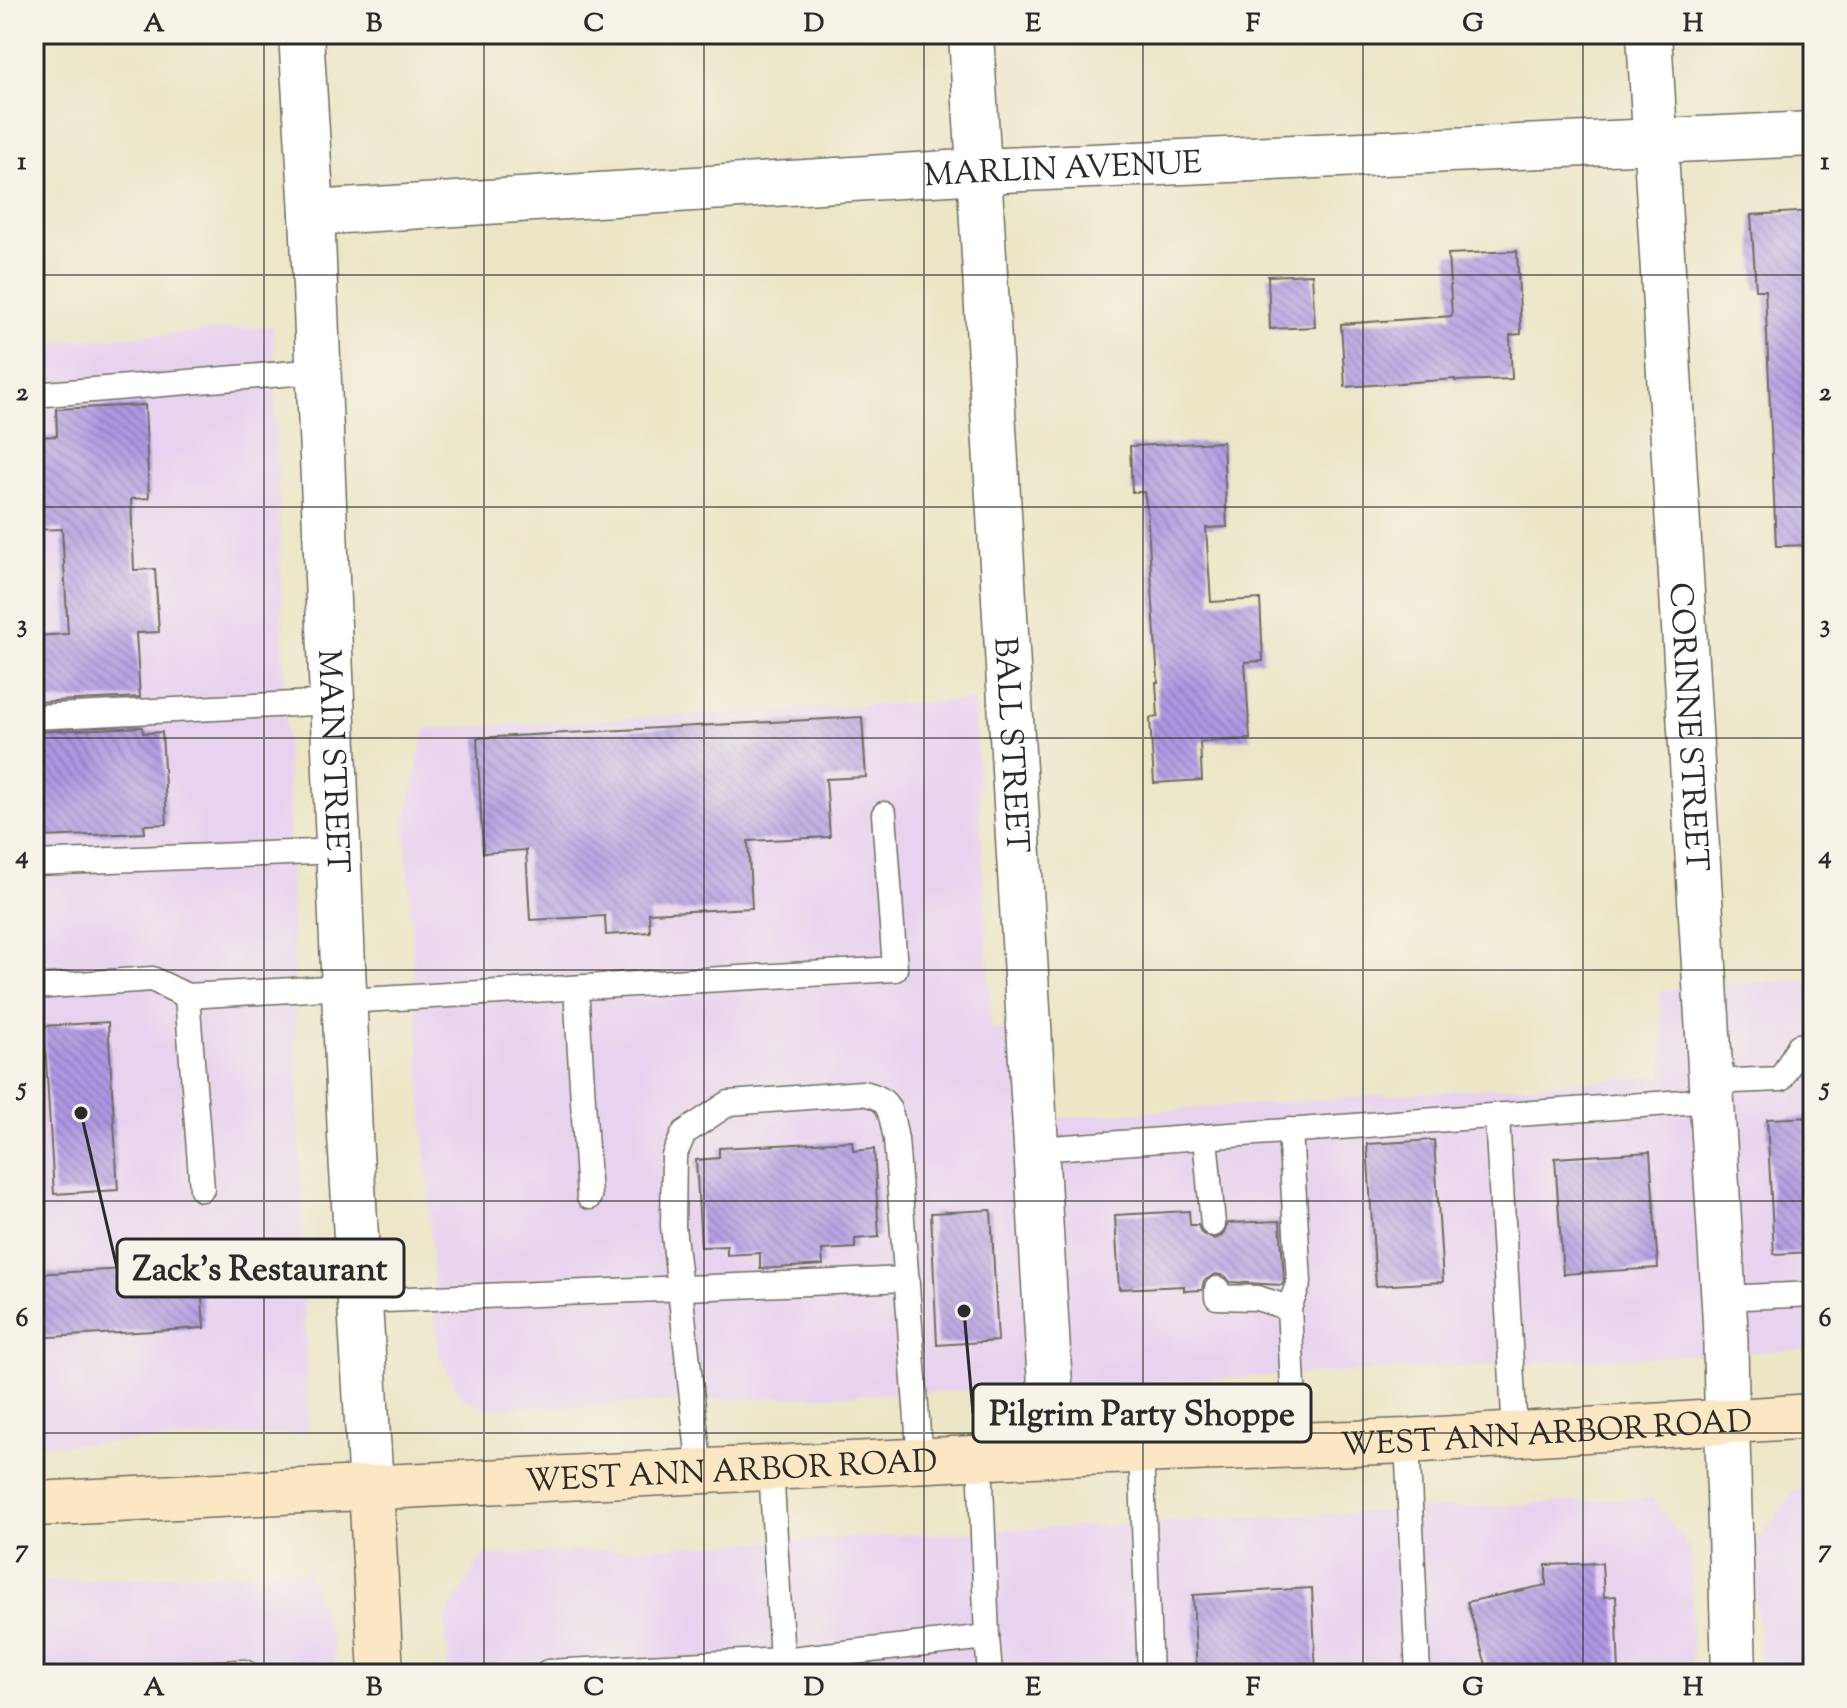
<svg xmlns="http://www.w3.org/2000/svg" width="1847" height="1708" viewBox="0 0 1847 1708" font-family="'Sorts Mill Goudy',serif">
<defs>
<pattern id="building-back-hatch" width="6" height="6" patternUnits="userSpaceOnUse" patternTransform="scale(2)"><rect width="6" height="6" fill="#ae97e2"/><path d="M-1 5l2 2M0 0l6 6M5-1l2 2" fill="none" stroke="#8e7bb7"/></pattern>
</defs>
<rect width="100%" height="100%" fill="#f7f3e8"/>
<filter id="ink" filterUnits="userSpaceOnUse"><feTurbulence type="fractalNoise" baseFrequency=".0125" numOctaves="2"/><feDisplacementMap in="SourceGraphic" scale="16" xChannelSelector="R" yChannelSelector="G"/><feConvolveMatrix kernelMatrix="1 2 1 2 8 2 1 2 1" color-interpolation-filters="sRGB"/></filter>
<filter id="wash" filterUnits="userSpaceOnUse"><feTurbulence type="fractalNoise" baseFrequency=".006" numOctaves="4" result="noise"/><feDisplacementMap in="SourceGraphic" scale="32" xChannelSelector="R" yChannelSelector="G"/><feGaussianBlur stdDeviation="1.8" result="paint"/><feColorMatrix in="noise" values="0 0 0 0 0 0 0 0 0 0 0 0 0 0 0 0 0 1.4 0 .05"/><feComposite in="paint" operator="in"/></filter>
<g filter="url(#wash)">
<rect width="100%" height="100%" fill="#ece5c6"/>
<g fill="#e7d2ef">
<path d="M273,326L309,1433L34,1446V343Z"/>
<path d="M974,700L992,1030L1052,1026L1057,1118L1664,1076L1660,990L1730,983L1813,980V1349L1008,1389L489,1409L462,1397L438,1353L405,825L425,729Z"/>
<path d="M1813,1489V1674H1761L1753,1547L1795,1490Z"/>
<path d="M1653,1498L1690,1550L1693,1674H448L445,1619L482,1556Z"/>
<path d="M307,1570L334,1645L336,1674H34V1582Z"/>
</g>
<g id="blocks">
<g fill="url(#building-back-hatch)">
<path d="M1813,211V545L1776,546L1765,290H1756L1751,215Z"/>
<path d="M1517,251L1521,334L1510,335L1512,379L1455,381V379L1345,387L1341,324L1452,316L1448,254Z"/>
<path d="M1312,274L1315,327L1270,329L1268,276Z"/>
<path d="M145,405L149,498L131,499L134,570L155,569L159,632L136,633L140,697L34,702V636L68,634L62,529L34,530V437L57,436L56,409Z"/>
<path d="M1223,442L1227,527L1206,528L1211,602L1260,599L1263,661L1245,662L1250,739L1200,742L1202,780L1154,783L1150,718L1158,717L1156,682H1158L1147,509L1144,492H1132L1130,446Z"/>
<path d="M862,717L866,777L826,779L830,837L748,841L752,908L649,913L650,932L606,935L605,916L530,920L526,850L483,853L477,738Z"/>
<path d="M142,727L143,733L162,732L167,824L144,825L145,833L41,837L40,831L34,832V732Z"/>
<path d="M108,1022L118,1190L54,1194L44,1026Z"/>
<path d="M1813,1117V1252L1774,1254L1767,1119Z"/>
<path d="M1434,1140L1443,1282L1376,1286L1367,1144Z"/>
<path d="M852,1141L853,1151L874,1149L879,1237L855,1239V1248L822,1250L823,1265L760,1269V1253L727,1255V1246L701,1247L696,1160L719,1158V1148Z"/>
<path d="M1650,1152L1658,1268L1563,1274L1555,1158Z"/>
<path d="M991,1210L998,1341L937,1345L931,1213Z"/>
<path d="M1189,1211L1190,1225H1198L1201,1233L1214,1239L1222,1236L1228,1223L1280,1221L1284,1280L1282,1285L1230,1282L1225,1276L1216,1274L1204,1281L1202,1290L1184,1291V1286L1119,1289L1115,1215Z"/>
<path d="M200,1265L204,1328L34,1338V1274Z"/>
<path d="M1602,1563L1604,1597L1616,1596L1619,1674H1489L1467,1602L1546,1585V1565Z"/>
<path d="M1312,1588L1316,1674H1197L1193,1595Z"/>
</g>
</g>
</g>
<g filter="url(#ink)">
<use href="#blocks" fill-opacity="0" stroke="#6f6c61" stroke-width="2"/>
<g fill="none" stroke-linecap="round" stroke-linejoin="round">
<g stroke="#6f6c61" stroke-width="27">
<g id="service">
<path d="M34,395L318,371"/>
<path d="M34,717L333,702"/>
<path d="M34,863L339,851"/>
<path d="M34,987L152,979L187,996"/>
<path d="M576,988L589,1197"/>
<path d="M345,1001L895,969L884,814"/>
<path d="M1710,1082L1781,1079L1799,1046L1813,1045"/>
<path d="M1497,1116L1515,1434"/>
<path d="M1290,1130L1299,1282L1289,1308L1296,1445"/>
<path d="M1205,1137L1213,1224"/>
<path d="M1038,1149L1711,1100"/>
<path d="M202,1189L187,996L345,987"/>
<path d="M1217,1289V1297L1257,1298L1289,1308"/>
<path d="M1723,1298L1813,1294"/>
<path d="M360,1301L907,1279"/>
<path d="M1407,1441L1418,1674"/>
<path d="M1141,1451L1150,1674"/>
<path d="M980,1458L987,1637"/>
<path d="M700,1471L673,1226L674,1156L684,1133L729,1103L862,1093C892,1098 890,1112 896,1139L920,1460"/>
<path d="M195,1674L244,1672L248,1674"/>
<path d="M545,1674L548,1672L782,1660L771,1467"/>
<path d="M782,1674V1660L987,1637L990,1674"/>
</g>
</g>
<g stroke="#6f6c61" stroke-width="47">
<g id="minor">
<path id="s1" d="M971,34L1054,1454"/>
<path id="s2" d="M1649,34L1725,1322L1727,1421"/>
<path id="s3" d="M312,213L980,171L1813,134"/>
</g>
</g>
<g stroke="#6f6c61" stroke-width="47">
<g id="tertiary">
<path id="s4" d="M301,34L312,213L350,1136L371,1488"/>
<path d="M1727,1421L1734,1674"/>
</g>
</g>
<g stroke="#6f6c61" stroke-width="47">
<g id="secondary">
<path d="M371,1488L381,1674"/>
<path id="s5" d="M34,1504L1054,1454L1407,1441L1813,1416"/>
</g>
</g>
<use href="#service" stroke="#fff" stroke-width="24"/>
<use href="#minor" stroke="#fff" stroke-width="44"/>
<use href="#tertiary" stroke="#fff" stroke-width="44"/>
<use href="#secondary" stroke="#fbe7c3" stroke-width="44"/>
</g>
</g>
<path fill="none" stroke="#2b2b2b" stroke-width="2" stroke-opacity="0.55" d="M264,34V1674M484,34V1674M704,34V1674M924,34V1674M1143,34V1674M1363,34V1674M1583,34V1674M34,275H1813M34,507H1813M34,738H1813M34,970H1813M34,1201H1813M34,1433H1813"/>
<g text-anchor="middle" stroke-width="6" stroke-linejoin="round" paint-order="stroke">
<g font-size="32" fill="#2b2b2b" stroke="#f7f3e8">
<text dy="11" stroke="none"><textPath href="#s3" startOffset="752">MARLIN AVENUE</textPath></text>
<text dy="11" stroke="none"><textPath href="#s2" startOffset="694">CORINNE STREET</textPath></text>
<text dy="11" stroke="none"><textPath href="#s1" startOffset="712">BALL STREET</textPath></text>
<text dy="11" stroke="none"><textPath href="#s4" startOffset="728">MAIN STREET</textPath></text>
<text dy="11" stroke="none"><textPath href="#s5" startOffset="1514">WEST ANN ARBOR ROAD</textPath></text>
<text dy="11" stroke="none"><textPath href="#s5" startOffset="698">WEST ANN ARBOR ROAD</textPath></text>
</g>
</g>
<path fill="none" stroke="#2b2b2b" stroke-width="3" d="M81 1113L117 1268M964 1311L973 1413"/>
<g fill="#2b2b2b" stroke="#f7f3e8" stroke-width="3">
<circle cx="81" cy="1113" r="8"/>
<circle cx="964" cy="1311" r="8"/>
</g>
<g fill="#f7f3e8" stroke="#2b2b2b" stroke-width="3">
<rect x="117" y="1239" width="287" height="58" rx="8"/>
<rect x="973" y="1384" width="338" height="58" rx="8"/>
</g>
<g font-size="34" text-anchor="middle" font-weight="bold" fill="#2b2b2b">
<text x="260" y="1280">Zack's Restaurant</text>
<text x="1142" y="1425">Pilgrim Party Shoppe</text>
</g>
<rect width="1847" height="1708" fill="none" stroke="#f7f3e8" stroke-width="88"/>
<rect x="44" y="44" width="1759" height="1620" fill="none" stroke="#2b2b2b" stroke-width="3"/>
<g font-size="26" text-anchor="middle" font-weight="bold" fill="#2b2b2b">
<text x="154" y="31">A</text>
<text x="374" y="31">B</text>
<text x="594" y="31">C</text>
<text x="814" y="31">D</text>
<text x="1033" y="31">E</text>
<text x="1253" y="31">F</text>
<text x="1473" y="31">G</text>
<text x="1693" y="31">H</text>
<text x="22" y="169">1</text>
<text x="1825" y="169">1</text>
<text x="22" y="400">2</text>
<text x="1825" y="400">2</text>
<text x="22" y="632">3</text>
<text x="1825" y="632">3</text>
<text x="22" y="863">4</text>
<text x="1825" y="863">4</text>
<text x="22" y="1095">5</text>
<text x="1825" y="1095">5</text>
<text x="22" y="1326">6</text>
<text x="1825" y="1326">6</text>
<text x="22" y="1557">7</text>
<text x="1825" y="1557">7</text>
<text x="154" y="1695">A</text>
<text x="374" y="1695">B</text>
<text x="594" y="1695">C</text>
<text x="814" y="1695">D</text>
<text x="1033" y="1695">E</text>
<text x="1253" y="1695">F</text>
<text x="1473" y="1695">G</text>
<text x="1693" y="1695">H</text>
</g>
</svg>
